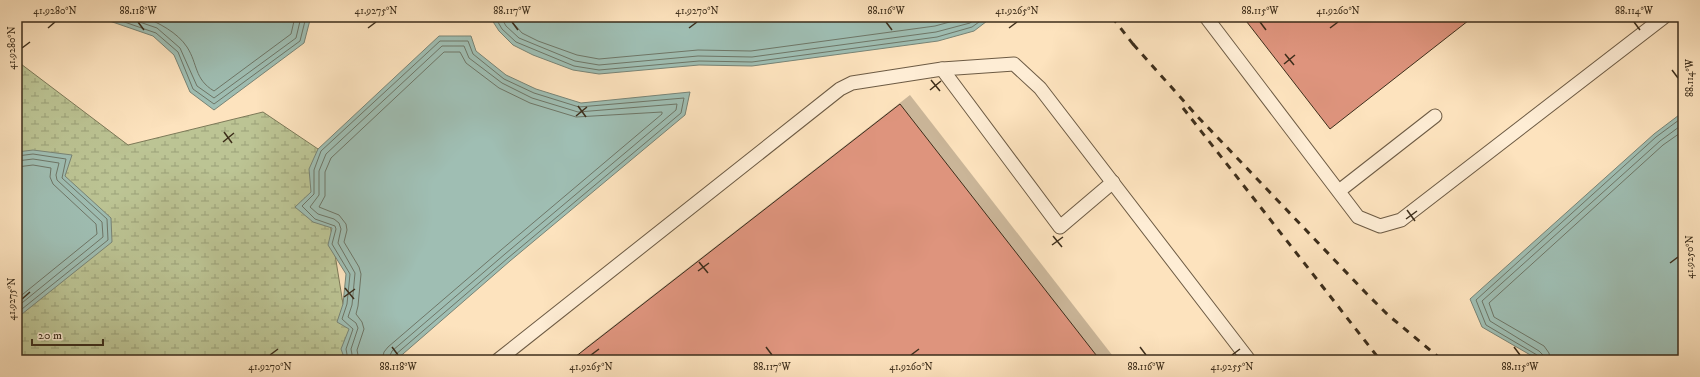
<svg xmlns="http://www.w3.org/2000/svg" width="1700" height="377" viewBox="0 0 1700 377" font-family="'IM FELL DW Pica',serif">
<defs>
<pattern id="wetland-marsh" width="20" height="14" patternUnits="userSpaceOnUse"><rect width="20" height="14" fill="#bcc494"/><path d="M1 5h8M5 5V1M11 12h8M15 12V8" fill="none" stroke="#9aa078"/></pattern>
</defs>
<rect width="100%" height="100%" fill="#fde3be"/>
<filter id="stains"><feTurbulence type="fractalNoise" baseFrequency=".005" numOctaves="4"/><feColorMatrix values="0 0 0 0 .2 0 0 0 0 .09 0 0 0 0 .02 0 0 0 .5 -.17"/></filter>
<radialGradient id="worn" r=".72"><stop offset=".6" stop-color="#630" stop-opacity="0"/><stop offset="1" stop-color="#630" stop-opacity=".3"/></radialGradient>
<path fill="url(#wetland-marsh)" stroke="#7c7958" d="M17,61L128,145L263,112L318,149L343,304L372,360H17Z"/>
<g fill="#9fbeb3" stroke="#788476">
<path d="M98,17H310V20L304,43L214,110L190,92L174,55L153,36Z"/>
<path d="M490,17H991V18L974,31L938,41L752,66L699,65L599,74L573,70L533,55L513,45L499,31Z"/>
<path d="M439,36H471L476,51L506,75L536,89L581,103L690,92L685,115L510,261L396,360H345L341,349L349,329L337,322L343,304L346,274L328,245L332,228L313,222L295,207L311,192L309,169L318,149Z"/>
<path d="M1683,112V360H1539L1482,327L1470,299L1654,134Z"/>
<path d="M33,150L72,155L65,176L111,218L112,242L17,318V152Z"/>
</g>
<path fill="#0003" d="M910,95L1116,360H579L576,357L585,348Z"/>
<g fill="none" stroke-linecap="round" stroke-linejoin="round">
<g stroke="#6e7667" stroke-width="1">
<path d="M110,17L156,33L178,52L193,89L214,104L300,41L306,17"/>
<path d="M125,17L157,28L180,48L197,86L214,98L296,38L301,17"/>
<path d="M143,17C158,22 178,33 187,47C198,64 194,79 214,91L291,34L295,17"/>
<path d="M495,17L502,29L516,42L574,66L599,70L699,61L752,62L937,37L972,27L986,17"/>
<path d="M501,17L506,26L519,38L575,61L599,65L698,56L752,57L936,32L970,23L978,17"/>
<path d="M508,17L522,33L538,41L577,55L599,59L698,50L751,51L935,26L968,17"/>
<path d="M17,156L33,154L66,159L62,178L107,219L108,240L17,313"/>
<path d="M17,161L33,159L59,163L56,175L57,180L102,222L103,237L17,307"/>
<path d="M17,167L33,165L51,168L50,177L53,184L96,224L97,234L17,299"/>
<path d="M348,360L346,349L353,329L342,319L347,304L350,274L332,244L336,229L335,226L315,219L302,206L314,194V170L321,151L440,41H468L473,54L504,79L534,93L579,107L684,98L681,113L508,258L395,355L393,360"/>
<path d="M353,360L351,349L358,328L356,323L348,317L352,305L355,273L338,243L341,229L339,223L334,219L318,214L310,207L319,195V171L326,154L442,46H464L469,58L502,83L532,98L578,112L677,104L676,110L505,254L392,351L388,360"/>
<path d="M359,360L357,350L364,329L362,322L356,314L358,306L361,274L359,267L344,242L347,230L346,224L339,215L319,207L325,196V172L331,158L444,52H460L466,63L499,88L530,103L576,117L662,112V114L501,250L388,347L384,352L382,360"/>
<path d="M1539,360L1537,355L1486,325L1476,300L1656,137L1683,117"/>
<path d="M1544,360L1543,355L1539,351L1490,321L1482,301L1660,141L1683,124"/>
<path d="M1550,360L1549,353L1544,346L1494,317L1489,303L1663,145L1683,131"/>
</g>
</g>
<g fill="#de947d" stroke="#3d2e1b">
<path d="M1243,17H1473L1330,129Z"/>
<path d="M900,104L1100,360H577L575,357Z"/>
</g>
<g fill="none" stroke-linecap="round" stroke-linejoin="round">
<g stroke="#6d5b44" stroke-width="15">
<g id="lane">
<path d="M1206,17L1358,217L1380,226L1401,220L1664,17"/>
<path d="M942,69L1060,227L1113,182"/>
<path d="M1339,191L1435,116"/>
<path d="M498,360L840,89L852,83L942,69L1014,64L1040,88L1249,360"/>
</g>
</g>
<use href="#lane" stroke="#feedd5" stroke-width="13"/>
<g stroke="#3d2e1b" stroke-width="3" stroke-dasharray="7 7" stroke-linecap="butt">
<path d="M1112,17L1136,48"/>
<path d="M1133,44L1197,116L1366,293L1388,315L1442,360"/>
<path d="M1183,108L1380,360"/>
</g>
</g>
<path fill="none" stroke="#3d2e1b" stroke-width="1.5" d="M138,22L144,30M512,22L518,30M886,22L892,30M1260,22L1266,30M1634,22L1640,30M48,28L55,22M368,28L376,22M689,28L697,22M1009,28L1017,22M1330,28L1338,22M22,48L30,42M1285,54L1294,65M1284,64L1295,55M1672,70L1678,78M931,80L940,91M930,90L941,81M578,106L586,117M576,116L587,107M224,132L232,143M223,142L234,133M1407,210L1415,221M1406,219L1417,211M1053,236L1062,247M1052,245L1063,237M699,262L708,273M1670,263L1678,257M698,271L709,263M345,288L354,299M344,297L355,289M22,299L30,292M392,347L398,355M766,347L772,355M1140,347L1146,355M1514,347L1520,355M270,355L278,349M591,355L599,349M911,355L919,349M1232,355L1240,349"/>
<rect width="1700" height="377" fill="none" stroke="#fde3be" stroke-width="44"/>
<path d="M32 339v6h71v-6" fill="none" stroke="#3d2e1b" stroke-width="2"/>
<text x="38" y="339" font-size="12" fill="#3d2e1b" stroke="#feedd5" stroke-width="3" paint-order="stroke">20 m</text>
<rect x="22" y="22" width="1656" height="333" fill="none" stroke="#3d2e1b" stroke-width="1.5"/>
<g font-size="10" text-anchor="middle" fill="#3d2e1b">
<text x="55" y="14">41.9280°N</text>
<text x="138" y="14">88.118°W</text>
<text x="376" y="14">41.9275°N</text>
<text x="512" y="14">88.117°W</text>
<text x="697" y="14">41.9270°N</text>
<text x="886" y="14">88.116°W</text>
<text x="1017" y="14">41.9265°N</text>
<text x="1260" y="14">88.115°W</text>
<text x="1338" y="14">41.9260°N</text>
<text x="1634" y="14">88.114°W</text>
<text transform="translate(11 48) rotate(-90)" y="4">41.9280°N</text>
<text transform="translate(1689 78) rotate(-90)" y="4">88.114°W</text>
<text transform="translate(1689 257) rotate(-90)" y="4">41.9250°N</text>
<text transform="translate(11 299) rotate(-90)" y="4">41.9275°N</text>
<text x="270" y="370">41.9270°N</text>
<text x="398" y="370">88.118°W</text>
<text x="591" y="370">41.9265°N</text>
<text x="772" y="370">88.117°W</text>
<text x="911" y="370">41.9260°N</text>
<text x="1146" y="370">88.116°W</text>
<text x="1232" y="370">41.9255°N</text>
<text x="1520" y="370">88.115°W</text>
</g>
<rect width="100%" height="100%" filter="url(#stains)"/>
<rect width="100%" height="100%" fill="url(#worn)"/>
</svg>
